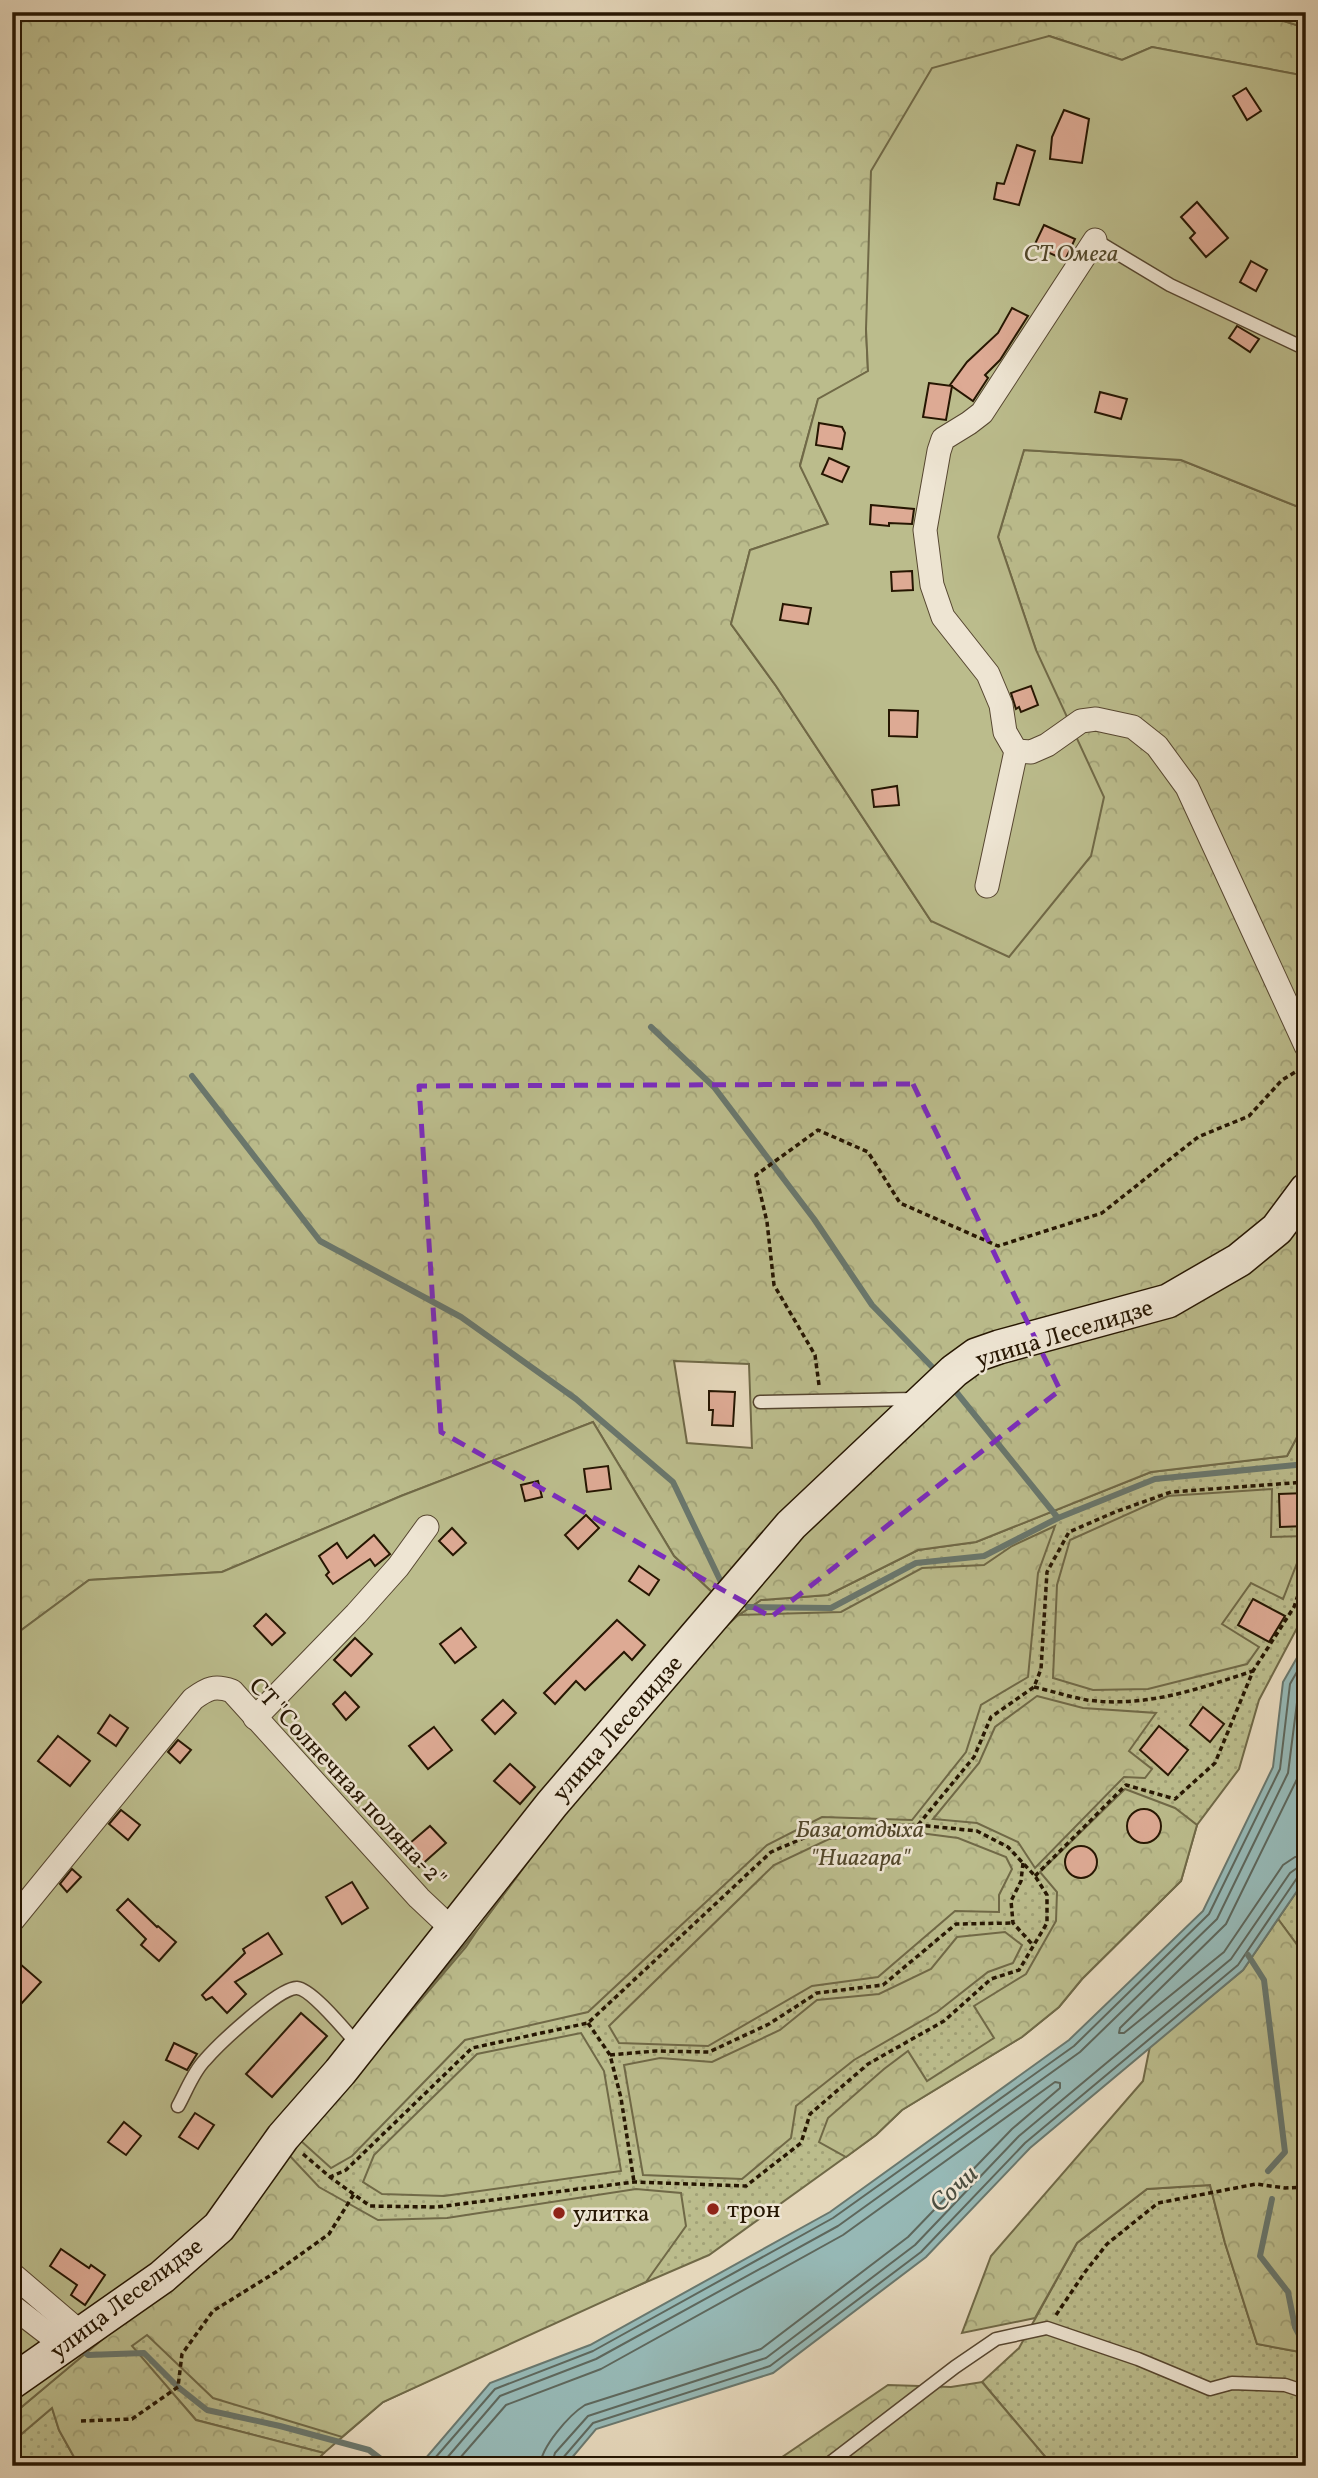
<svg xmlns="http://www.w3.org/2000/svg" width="1318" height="2478" viewBox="0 0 1318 2478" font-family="Vollkorn,serif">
<defs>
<pattern id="grass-dots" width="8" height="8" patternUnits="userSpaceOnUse" patternTransform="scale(1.75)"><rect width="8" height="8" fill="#bbbc8c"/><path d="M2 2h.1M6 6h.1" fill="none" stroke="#a1a177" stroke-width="1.8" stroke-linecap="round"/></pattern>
<pattern id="forest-crowns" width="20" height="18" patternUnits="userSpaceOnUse" patternTransform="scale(1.75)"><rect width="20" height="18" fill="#bbbc8c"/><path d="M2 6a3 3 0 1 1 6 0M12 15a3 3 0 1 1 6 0" fill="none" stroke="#a1a177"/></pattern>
</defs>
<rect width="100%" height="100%" fill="#e5d7bb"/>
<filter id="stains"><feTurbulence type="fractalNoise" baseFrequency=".00286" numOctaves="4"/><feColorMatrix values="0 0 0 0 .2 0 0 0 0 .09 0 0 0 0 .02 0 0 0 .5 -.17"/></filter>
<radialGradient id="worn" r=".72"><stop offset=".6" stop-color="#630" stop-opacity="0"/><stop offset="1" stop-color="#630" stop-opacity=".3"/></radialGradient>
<g fill="url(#grass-dots)" stroke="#706947" stroke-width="2">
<path d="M1306,1420V1611L1259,1700L1239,1769L1197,1825L1181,1881L1082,1979L1059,2007L1022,2037L902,2110L876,2135L709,2255L556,2321L383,2402L324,2453L196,2420L115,2328L275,2172L478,1929L646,1702L737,1616L761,1600L828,1595L918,1550L976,1542L1151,1472L1287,1456Z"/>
<path d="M1306,1878V1957L1278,1919Z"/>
<path d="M1210,2185L1225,2243L1257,2344L1300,2352L1306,2385V2466H1053L982,2382L1019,2348L1077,2243L1147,2189Z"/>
<path d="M52,2408L59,2430L79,2466H12V2442Z"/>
</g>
<g fill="url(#forest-crowns)" stroke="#706947" stroke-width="2" fill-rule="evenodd">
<path d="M12,12H1255L1306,28V76L1152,47L1122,60L1049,36L866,329L868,371L818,400L800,465L828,524L750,550L731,624L776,686L931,921L1036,650L998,537L1024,450L1181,460L1306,510V1420L1287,1456L1151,1472L976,1542L918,1550L828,1595L761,1600L739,1615L841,1612L922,1568L984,1565L1012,1546L1055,1526L1038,1573L1028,1677L981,1705L966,1752L912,1820L822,1817L767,1845L588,2012L465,2040L352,2156L331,2168L301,2141L466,1947L478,1929L646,1702L737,1616L674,1556L593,1422L401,1496L222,1572L89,1580L12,1637ZM674,1361L749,1364L752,1448L687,1443Z"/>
<path d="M1272,1489L1271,1537L1306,1536V1540L1283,1599L1251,1583L1222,1624L1259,1647L1247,1664L1148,1689L1093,1690L1053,1678L1057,1585L1070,1540L1168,1496Z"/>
<path d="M1037,1696L1083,1708L1156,1713L1129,1751L1152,1769L1145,1778L1124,1777L1035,1868L1018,1842L977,1823L933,1819L979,1763L995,1727Z"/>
<path d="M1125,1789L1175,1808L1197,1825L1181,1881L1082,1979L1059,2007L1022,2037L902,2110L876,2135L846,2157L819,2142L828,2118L884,2069L908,2051L927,2081L994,2038L974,2006L1026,1974L1056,1921L1057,1892L1040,1872Z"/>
<path d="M920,1833L958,1838L1006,1857L1012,1869L999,1895V1912L955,1911L878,1977L812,1986L708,2046L619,2043L609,2026L774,1865L829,1839Z"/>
<path d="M1278,1919L1306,1957V2197L1300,2352L1257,2344L1225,2243L1210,2185L1147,2189L1077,2243L1035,2318L962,2333L991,2256L1143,2081L1150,2046L1243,1970Z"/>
<path d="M1005,1932L1022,1945L1013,1963L988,1972L937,2012L854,2060L796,2106L791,2138L742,2179L643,2175L624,2065L660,2058L712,2062L780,2030L817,2000L879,1994L931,1969L957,1937Z"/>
<path d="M581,2033L604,2071L621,2171L444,2196L382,2194L363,2182L374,2155L477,2054Z"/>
<path d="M289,2155L319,2187L378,2220L447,2218L636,2189L681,2193L686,2226L646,2282L383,2402L342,2437L213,2398L147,2335L132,2346L196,2420L324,2453L311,2466H79L59,2430L52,2408L12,2442V2415L115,2328L275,2172Z"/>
<path d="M982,2382L1053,2466H769L888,2385L951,2387Z"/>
</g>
<g fill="#bbbc8c" stroke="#706947" stroke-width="2">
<path d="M1255,12H1306V28Z"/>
<path d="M1049,36L1122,60L1152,47L1306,76V510L1181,460L1024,450L998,537L1036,650L1104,797L1091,856L1009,957L931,921L776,686L731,624L750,550L828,524L800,466L818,399L868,371L866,329L871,171L932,68Z"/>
<path d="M593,1422L674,1556L737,1616L646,1702L478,1929L275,2172L245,2220L12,2415V1637L89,1580L222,1572L401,1496Z"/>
</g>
<path fill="#96b8b5" stroke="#69776d" stroke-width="2" d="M1306,1642V1878L1243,1970L1030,2148L926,2257L773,2373L596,2429L565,2466H419L490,2383L590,2345L830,2212L1069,2040L1203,1911L1273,1767L1283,1682Z"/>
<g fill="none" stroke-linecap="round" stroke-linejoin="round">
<g stroke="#5e675c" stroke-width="2">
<path d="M1306,1716L1298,1777L1226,1924L1120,2028L1119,2033H1124L1224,1952L1283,1865L1295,1857L1306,1856"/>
<path d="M428,2466L495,2389L593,2351L833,2218L1074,2046L1209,1914L1280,1769L1290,1684L1306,1656"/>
<path d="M440,2466L500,2396L596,2359L838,2226L1080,2052L1217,1919L1288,1773L1299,1687L1306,1674"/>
<path d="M453,2466L506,2405L601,2369L843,2235L1055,2082L1060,2083V2088L1012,2129L908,2237L761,2349L585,2405C569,2415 541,2447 540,2466"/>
<path d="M551,2466L555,2453L588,2416L766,2358L915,2245L1019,2136L1231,1959L1290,1873L1297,1868L1306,1866"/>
<path d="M560,2466L562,2459L593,2423L770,2366L921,2252L1025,2143L1238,1965L1297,1878L1306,1875"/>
</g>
<g stroke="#69776d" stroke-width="6">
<path d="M651,1027L714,1087L814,1219L872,1305L937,1372"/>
<path d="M192,1076L320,1241L461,1317L576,1399L673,1482L721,1582"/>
<path d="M953,1388L1058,1518"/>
<path d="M748,1607L831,1608L916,1563L984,1556L1058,1518L1155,1479L1306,1464"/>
<path d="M1248,1955L1264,1980L1285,2152L1268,2171"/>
<path d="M1272,2199L1260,2256L1288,2292L1295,2327L1306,2348"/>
<path d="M12,2290L37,2312"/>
<path d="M80,2348L88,2355L144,2353L178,2387L207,2410L280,2426L369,2450L390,2466"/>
</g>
</g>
<g fill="#ddaa94" stroke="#261602" stroke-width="2">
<path d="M1246,88L1261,111L1247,120L1233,96Z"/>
<path d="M1064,110L1089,119L1082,163L1050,159L1052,137Z"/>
<path d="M1017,145L1035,151L1019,205L994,199L997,183L1004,184Z"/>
<path d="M1197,202L1228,238L1206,257L1190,238L1195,233L1181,217Z"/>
<path d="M1044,225L1075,239L1065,260L1034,246Z"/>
<path d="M1251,261L1267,270L1256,291L1240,282Z"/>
<path d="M1012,308L1028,316L1000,360L985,375L988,378L973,401L950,385L967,362L998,333Z"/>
<path d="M1237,326L1259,339L1250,352L1229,338Z"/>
<path d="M929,383L952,386L946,420L923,417Z"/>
<path d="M1100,392L1127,399L1121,419L1095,412Z"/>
<path d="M819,423L842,427L845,433L842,449L816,445Z"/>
<path d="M829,458L849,467L842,482L822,474Z"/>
<path d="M871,505L914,509L912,524L889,523V526L870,524Z"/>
<path d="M912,571L913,590L892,591L891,572Z"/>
<path d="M783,604L811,608L808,624L780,620Z"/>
<path d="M1031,686L1038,705L1021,712L1019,707L1016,709L1011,693Z"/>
<path d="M889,710L918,711L917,737L889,736Z"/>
<path d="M897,786L899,805L874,807L872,790Z"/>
<path d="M709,1391L735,1392L733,1426L712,1425L713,1410H709Z"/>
<path d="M608,1466L611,1489L587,1492L584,1469Z"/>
<path d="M538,1481L542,1497L525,1501L521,1485Z"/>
<path d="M1306,1493V1526L1280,1527L1279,1494Z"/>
<path d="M586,1515L599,1528L578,1549L565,1535Z"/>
<path d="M452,1528L466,1543L453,1555L439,1541Z"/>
<path d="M374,1535L390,1554L375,1566L370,1559L333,1584L326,1575L329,1572L319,1556L337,1543L347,1558Z"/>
<path d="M639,1566L659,1580L649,1595L629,1581Z"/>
<path d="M1253,1599L1285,1616L1269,1642L1238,1625Z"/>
<path d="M266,1614L285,1633L272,1645L254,1626Z"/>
<path d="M617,1620L645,1645L632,1660L624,1652L585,1690L576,1681L555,1704L544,1693Z"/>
<path d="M461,1628L476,1647L455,1663L440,1644Z"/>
<path d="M355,1638L372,1654L351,1676L334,1660Z"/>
<path d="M345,1692L359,1707L346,1720L333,1704Z"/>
<path d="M503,1700L516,1713L495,1734L482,1720Z"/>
<path d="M1203,1707L1224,1724L1210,1742L1190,1725Z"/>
<path d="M110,1715L128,1728L116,1746L98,1733Z"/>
<path d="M1159,1726L1188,1750L1168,1775L1140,1750Z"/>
<path d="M434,1727L452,1750L428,1769L409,1746Z"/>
<path d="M58,1736L90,1761L70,1786L38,1761Z"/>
<path d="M178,1740L191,1750L180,1763L168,1752Z"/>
<path d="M510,1764L535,1787L520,1804L494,1781Z"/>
<circle cx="1144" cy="1826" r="17"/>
<path d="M121,1810L140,1825L128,1840L109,1824Z"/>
<path d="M430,1826L446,1843L419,1867L403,1849Z"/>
<circle cx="1081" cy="1862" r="16"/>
<path d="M72,1869L81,1877L67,1892L60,1884Z"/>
<path d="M352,1882L368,1908L342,1924L326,1897Z"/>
<path d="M128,1899L157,1927L158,1926L176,1942L159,1961L141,1945L146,1939L117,1910Z"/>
<path d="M268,1933L282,1954L235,1982L246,1994L227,2013L212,1997L206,2000L202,1995L245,1953L243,1949Z"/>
<path d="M12,1957L41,1982L12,2014Z"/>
<path d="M301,2013L327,2036L272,2097L246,2074Z"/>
<path d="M174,2043L197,2054L187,2070L166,2060Z"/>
<path d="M195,2113L214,2125L198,2149L179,2137Z"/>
<path d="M124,2122L141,2136L126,2155L108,2142Z"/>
<path d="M61,2249L89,2268L91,2265L105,2275L85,2305L71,2295L77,2285L50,2266Z"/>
</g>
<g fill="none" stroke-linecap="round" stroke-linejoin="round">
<g stroke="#564630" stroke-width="15">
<g id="lane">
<path d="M1095,240L1170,285L1306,349"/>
<path d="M760,1402L914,1399"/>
<path d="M178,2106C186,2092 193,2072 205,2060C218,2045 279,1987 297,1988C312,1989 348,2034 359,2046"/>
<path d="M826,2466L955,2367L996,2339L1047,2328L1138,2359L1210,2389L1232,2383L1285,2385L1306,2392"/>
</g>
</g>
<g stroke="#564630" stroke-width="25">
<g id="street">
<path d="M1016,751L1031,752L1047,745L1081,721L1096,719L1133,727L1157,746L1187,787L1306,1046"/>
<path d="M987,886L1016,751L1005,732L1001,705L988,674L943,617L932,585L925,530L939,451L943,439L969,423L982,413L1095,240"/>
<path d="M255,1718L356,1614L398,1567L427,1527"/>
<path d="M12,1921L193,1699C208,1688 215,1685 232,1691L419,1898L453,1930"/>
<path d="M12,2274L81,2333"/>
<path d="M12,2306L64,2346"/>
</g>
</g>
<g stroke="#261602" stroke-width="36">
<path id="secondary" d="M12,2382L162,2277L219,2227L283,2137L340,2072L552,1804L791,1525L954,1371L976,1355L999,1347L1168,1301L1239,1260L1277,1229L1306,1190"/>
</g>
<g stroke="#261602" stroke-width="3.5" stroke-dasharray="5 3.5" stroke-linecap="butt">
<path d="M12,16L18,12"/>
<path d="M819,1385L815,1355L774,1285L767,1222L756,1175L818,1130L868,1152L900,1203L998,1246L1102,1213L1198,1137L1249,1116L1282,1080L1302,1068"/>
<path d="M1034,1687C1052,1691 1070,1697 1087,1700C1146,1708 1198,1689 1253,1671"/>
<path d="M918,1825L974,1757L991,1717L1034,1687L1041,1669L1047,1572L1069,1532L1115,1512L1171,1492L1306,1482"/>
<path d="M1023,1863L1021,1881L1011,1901L1013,1923L1032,1944"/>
<path d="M1035,1876L1126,1785L1175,1799L1215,1763L1253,1671L1294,1607L1306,1572"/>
<path d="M588,2023L610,2055L621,2098L634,2182"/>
<path d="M610,2055L656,2051L709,2052L769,2024L817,1993L883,1985L956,1924L1013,1923"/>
<path d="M303,2154L330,2177L370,2206L437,2207L634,2182L746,2186L801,2143L810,2114L868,2064L944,2021L991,1979L1019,1970L1047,1923V1895L1035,1876L1008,1847L977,1831L918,1825L827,1828L771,1852L588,2023L472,2048L346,2170L330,2177"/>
<path d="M1056,2315L1085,2272L1107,2244L1158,2203L1256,2184L1285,2188L1306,2187"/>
<path d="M81,2421L132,2419L178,2387L182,2354L213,2311L276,2272L329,2234L354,2194"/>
</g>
<use href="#lane" stroke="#eee5d3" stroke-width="12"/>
<use href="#street" stroke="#eee5d3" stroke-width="23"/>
<use href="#secondary" stroke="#eee5d3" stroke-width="33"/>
</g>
<path fill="none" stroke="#7b2cbf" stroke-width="5" stroke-dasharray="14 9" stroke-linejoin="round" d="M913,1084L1060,1390L771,1617L441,1432L419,1086Z"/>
<g fill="#8f2418" stroke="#eee5d3" stroke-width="2.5">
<circle cx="713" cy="2209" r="7"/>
<circle cx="559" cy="2213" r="7"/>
</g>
<g text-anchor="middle" stroke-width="5" stroke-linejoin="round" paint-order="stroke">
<g font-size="24" font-style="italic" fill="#53482b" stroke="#eee5d3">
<text x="1071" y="261">СТ Омега</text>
<text x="860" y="1837">База отдыха<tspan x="860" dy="28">"Ниагара"</tspan></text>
</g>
<g font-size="24" fill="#261602" stroke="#eee5d3">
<text transform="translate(1064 1333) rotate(-17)" y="8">улица Леселидзе</text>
<text transform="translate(617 1728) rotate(-49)" y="8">улица Леселидзе</text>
<text transform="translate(348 1782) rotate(47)" y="8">СТ "Солнечная поляна-2"</text>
<text transform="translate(126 2298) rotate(-37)" y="8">улица Леселидзе</text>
</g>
<g font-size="24" fill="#261602" stroke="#eee5d3" text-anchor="start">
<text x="727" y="2217">трон</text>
<text x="573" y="2221">улитка</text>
</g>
<g font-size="26" font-style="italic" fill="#4d4f41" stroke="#eee5d3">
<text transform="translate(953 2188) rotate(-43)" y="9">Сочи</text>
</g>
</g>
<rect width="1318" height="2478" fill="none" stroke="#e5d7bb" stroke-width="42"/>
<rect x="14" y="14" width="1290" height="2450" fill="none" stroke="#261602" stroke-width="3.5"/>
<rect x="21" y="21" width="1276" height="2436" fill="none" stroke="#261602" stroke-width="2"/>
<rect width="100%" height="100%" filter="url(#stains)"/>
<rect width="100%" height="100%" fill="url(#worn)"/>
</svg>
